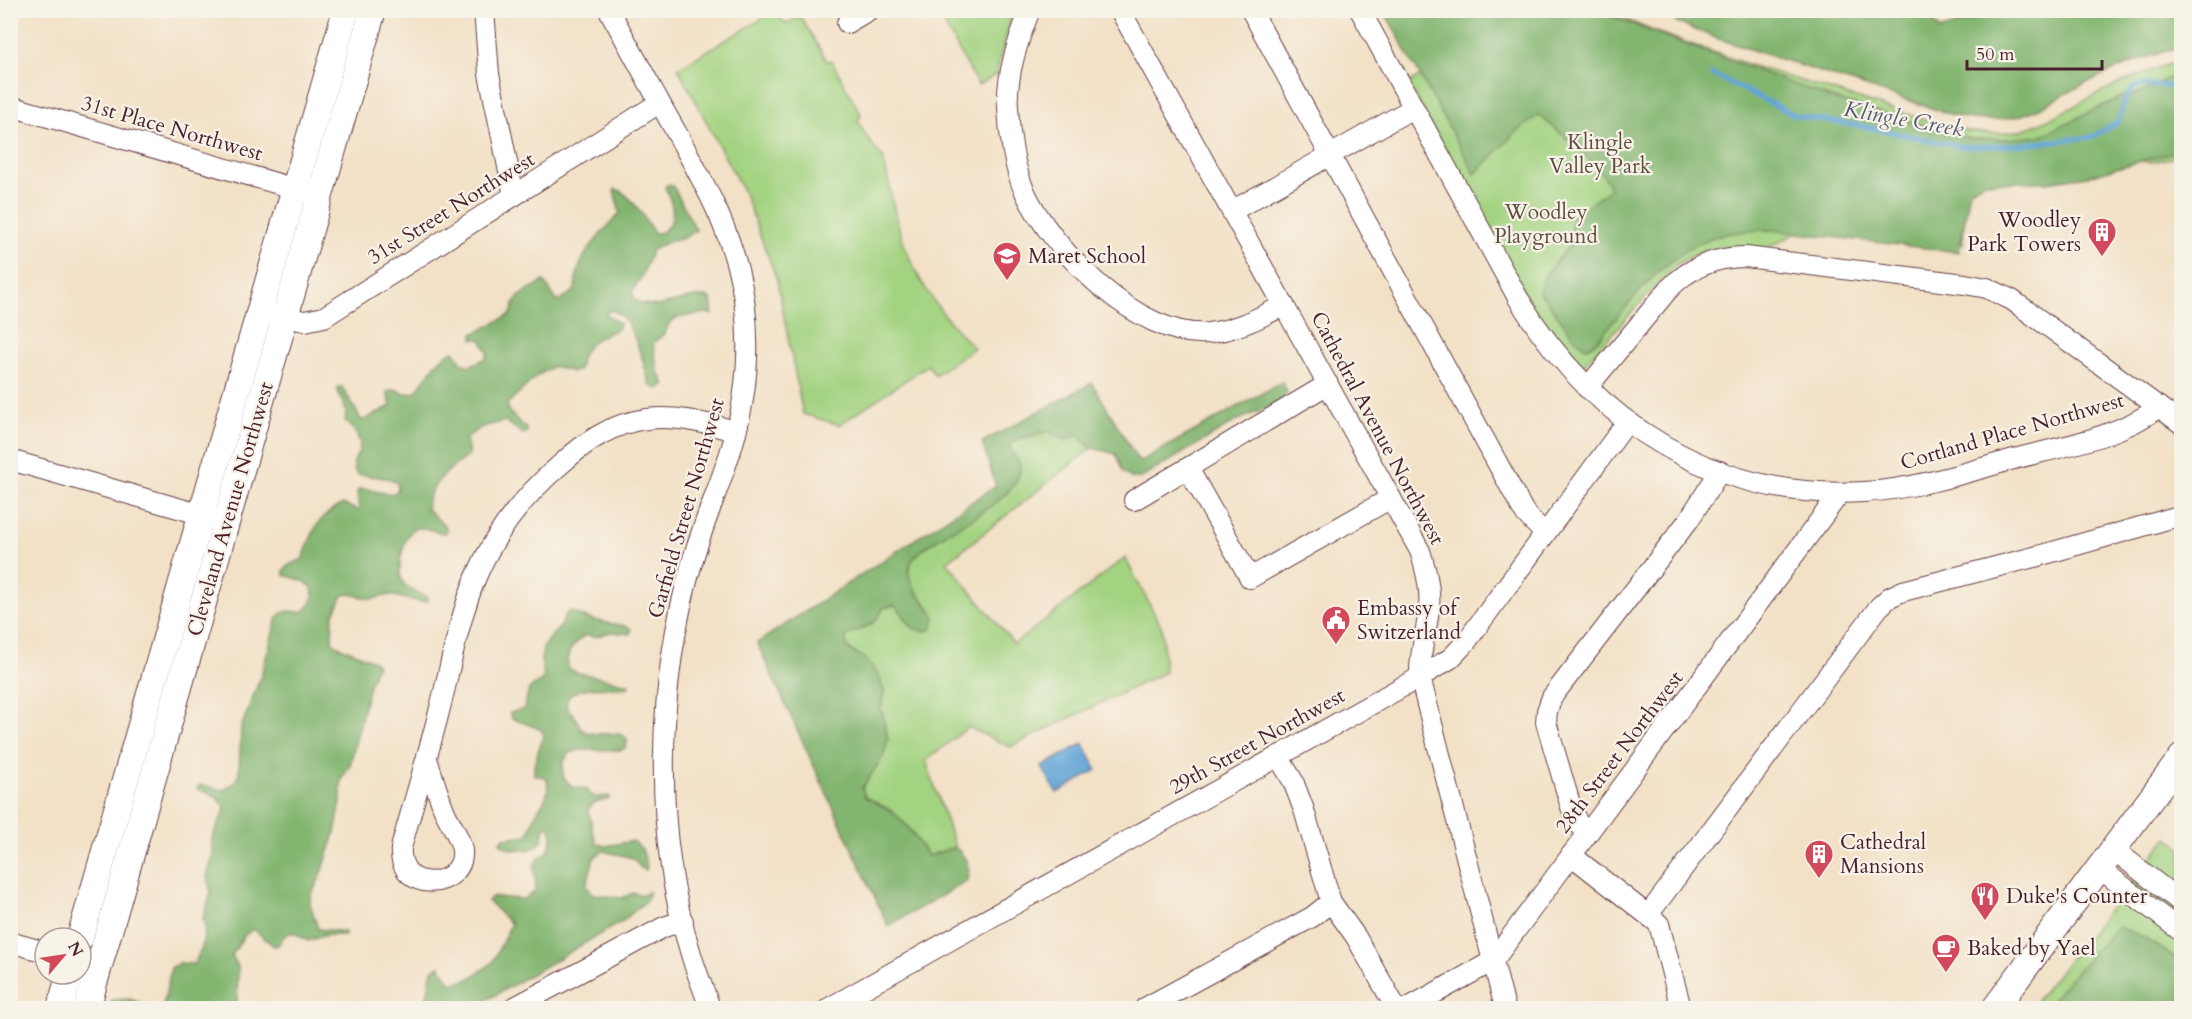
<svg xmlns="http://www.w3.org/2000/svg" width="2192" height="1019" viewBox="0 0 2192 1019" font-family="Cardo,serif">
<rect width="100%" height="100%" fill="#f7f3e8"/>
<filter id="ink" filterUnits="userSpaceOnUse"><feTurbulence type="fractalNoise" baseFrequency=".0167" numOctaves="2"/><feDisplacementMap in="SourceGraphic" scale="12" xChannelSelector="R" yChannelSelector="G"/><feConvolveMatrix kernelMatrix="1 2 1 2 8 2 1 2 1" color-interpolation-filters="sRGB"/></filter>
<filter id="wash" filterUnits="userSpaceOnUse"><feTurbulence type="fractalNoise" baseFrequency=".008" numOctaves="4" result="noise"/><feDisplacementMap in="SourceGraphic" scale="24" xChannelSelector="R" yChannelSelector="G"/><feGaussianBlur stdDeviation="1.35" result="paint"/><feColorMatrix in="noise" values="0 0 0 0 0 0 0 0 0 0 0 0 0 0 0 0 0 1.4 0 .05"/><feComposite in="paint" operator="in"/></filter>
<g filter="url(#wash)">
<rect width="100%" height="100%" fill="#f2e1c6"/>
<g fill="#a3d381" stroke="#767956" stroke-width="1.5">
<path d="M1416,10L1606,11L1651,30L1750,65L1945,126C2011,144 2031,128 2088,99C2118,83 2149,70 2181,60V156L2151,162L1968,148L1963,244L1819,221L1764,250L1728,247L1701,251L1674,266L1582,367L1550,335L1523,291L1408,83L1447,62Z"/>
<path d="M775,11L786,24L800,16L827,61L831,60L861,114L858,122L874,148L883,157C891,191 896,228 910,259C925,294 948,322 974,348L935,375L928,365L839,425L803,414L777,280L745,195L678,68Z"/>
<path d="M937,11H1004L1011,21L1000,57L997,74L978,85Z"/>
<path d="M1048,431L1066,439L1077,435L1092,448L947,562L1014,644L1125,558L1162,628L1165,672L1010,747L968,727L926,761L955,847L928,856L908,827L892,811L865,797L862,788L869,776L884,718L881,709L884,691L867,660L847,648L846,636C864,626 875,628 883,608L894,605L903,613L907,621L929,607C921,597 907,584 908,571C910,545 977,520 996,503C1003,497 1009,489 1015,482L1014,456L1009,445L1016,440Z"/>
<path d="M2168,837L2181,848V1008H2030Z"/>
</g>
<g fill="#82b56f" stroke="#666a4d" stroke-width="1.5">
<path d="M1384,11H1597L1831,98L1972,139H2008L2040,136L2121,97L2143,92L2172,76L2181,73V150L2088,176L2046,182H1985L1970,190L1959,252L1772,230C1752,231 1730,231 1711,238C1663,255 1631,303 1598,340L1591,346L1585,347L1573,336L1539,291L1545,275L1570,245L1572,216L1607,192L1610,188C1600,163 1560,134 1539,115L1516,132L1475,174Z"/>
<path d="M1663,11H1929V16L1940,30L1997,11H2181V46C2150,56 2119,67 2090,81C2039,107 2020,128 1959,117L1719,39L1678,23Z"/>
<path d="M667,185L673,186L696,230L684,238L665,243L652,250L642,276L632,291L634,300C663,316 685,291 711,298L713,315L705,313L677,318L671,321L664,334L653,343L658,372L665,384L658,389L650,385C645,368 630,304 607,311V315L619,323L618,329C596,338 581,344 579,370L573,372L553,366L537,376L507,404L510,413L527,429V432L523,434L505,421L482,427L466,438L469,455C450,469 427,484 427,509L446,527V533C436,533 423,525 414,529C403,535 396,572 403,582C407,589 420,593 427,597V601L421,602L390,595L370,599L351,594L343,595L333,616L332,641L336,645L374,661L377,665L369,685L350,765L341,780V802L335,833L322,873L311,896L310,904L318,929L345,932L346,935H326L308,941C293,931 288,928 278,945L274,946L253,929L244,936L232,955L238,967L237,1008H109L112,1000L130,999L150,1007H163L171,968L179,963L194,964L202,948L205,929L203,918L211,893L207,876L213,857L212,839L225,809C220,795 210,794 197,789L198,786L201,785L223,790L236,782L239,772L241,728L261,676L277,618C283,608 292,612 302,612C313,605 314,600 312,587L303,581L284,575V570L289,565L303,559C313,532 315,518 343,504L357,510L359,509L357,493L359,489C371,487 380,496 395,493L398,489L397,483L391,479L357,474C350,465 355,459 359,451C363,441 352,426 345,421C349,402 337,402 338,387H342L362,421L391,406L387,392C394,388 398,389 404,394L415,392C426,379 438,356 454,351L462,363L469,366L485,359L488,354L481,339H473V334L510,315C514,311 512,306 515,302C521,292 534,287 544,281L556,300H561L575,290C575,257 600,235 620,213L614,191L616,189C633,196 644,218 654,233H659C679,223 673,204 665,187Z"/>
<path d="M1282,382L1287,392L1281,402L1238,420L1141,478H1131L1123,472L1116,454L1092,448L1077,435L1066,440L1048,431L1016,440L1009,446C1011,455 1022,461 1020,470C1012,516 903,539 909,574C911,590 928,604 935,618L931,630C907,635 910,618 894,605L883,608C875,628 864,626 846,636L847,648L867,660L878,675L884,691L881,709L888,739L883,757L862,788L865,797L892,811L908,827L928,856L955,847C966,857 973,868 966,882L888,926L757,643L996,486L982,442L1092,383L1139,462Z"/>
<path d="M571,611C583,618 595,621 608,623C617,625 623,624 631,629L630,634L611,632L594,637L587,635L582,637L570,650L567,660L569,669L575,672L629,684L628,687L625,688C610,688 574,684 568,699C564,707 569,710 574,715C578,720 578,727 584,731C598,739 617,727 628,740L625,748L621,750H579L569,753L563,763V777L572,787L586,789L590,795L597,797L609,796V799L594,803L588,810L596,843L605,846L633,841L642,849L647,866L646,870L641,868L633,858L603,851L594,858L586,886L594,894L621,898L634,893L643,895L649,892L647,900L623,921L473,1008H422L426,1002L432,970L440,966L450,982L455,983L469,979L492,963L511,924L488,901L492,897L525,899L535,891C539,869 524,867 548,852C551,843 555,835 549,826L545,827C544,831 543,838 541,842C533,854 509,851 500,843L504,838L528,835C531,828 533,819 537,812C545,800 551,792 546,777L534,775C532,765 541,745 544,734L540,729L511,718L510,713L524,709L529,689L541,681L544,675L541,661L543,648L547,641L561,626L565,615Z"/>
<path d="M2118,927L2135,933L2181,961V1008H2045L2093,952Z"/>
</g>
<path fill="#62a5d6" stroke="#566280" stroke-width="1.5" d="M1083,743L1097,770L1057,793L1042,767Z"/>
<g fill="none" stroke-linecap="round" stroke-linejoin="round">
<path stroke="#62a5d6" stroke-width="5" d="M1712,74L1797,116L1866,127L1964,147L2014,145L2092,137L2118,122L2125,100L2134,87L2143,85L2182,86"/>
</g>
</g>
<g filter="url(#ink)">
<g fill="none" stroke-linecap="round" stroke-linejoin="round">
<g stroke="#633c42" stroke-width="22">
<g id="minor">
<path d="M484,10L489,74L514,196"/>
<path d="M609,10C631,50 653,91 675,130C706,187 734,234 744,299C751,349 746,402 731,450C719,487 704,522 693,559C657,682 652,831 691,954C696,972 704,990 710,1008"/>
<path d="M1030,10C1018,40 1006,75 1008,107C1009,133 1014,169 1025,192C1051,249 1139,339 1208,333C1235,330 1260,318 1284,305"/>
<path d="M1120,10L1420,551C1427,573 1432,594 1428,617C1425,637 1419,656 1420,677L1505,1008"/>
<path d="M1251,10L1524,512L1545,534"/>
<path d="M1360,10L1518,298C1593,423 1716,501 1864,492C1914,489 1962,474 2010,460C2059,447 2118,438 2159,407"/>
<path d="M847,23L869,10"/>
<path d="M10,106L320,196"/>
<path d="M1232,211L1413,108"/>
<path d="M273,315L305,321L324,317L659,103"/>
<path d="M1587,388L1668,290C1689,267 1716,257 1746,257L1965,284L1987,288L2012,300L2182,424"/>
<path d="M10,460L213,518"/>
<path d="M1188,468L1250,578L1391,498"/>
<path d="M1134,500L1328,384"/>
<path d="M1278,756L1293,781L1304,810L1331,902L1356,937L1396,1008"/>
<path d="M427,759C433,777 438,795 445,812C450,824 460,836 462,850C466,889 398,896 401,848C414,801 428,755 440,708C451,664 459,619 476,577C494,534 525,495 560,465C585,442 612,423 647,419C678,415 707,424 736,431"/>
<path d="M1588,833L1577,822L1571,807L1546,722L1547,711L1552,697L1688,521L1720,471"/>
<path d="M2113,849L2182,903"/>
<path d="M1571,855L1659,924L1681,1008"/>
<path d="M2099,868L2182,932"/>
<path d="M1648,915L1879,607L1890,597L1903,591L2042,555L2182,515"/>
<path d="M10,942L45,952"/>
<path d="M513,1008L664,927L683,921"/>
<path d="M829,1008L1420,677L1451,658L1466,642L1627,422"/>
<path d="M1145,1008L1312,917L1331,902"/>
<path d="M1408,1008L1493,961L1840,493"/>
</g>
</g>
<g stroke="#633c42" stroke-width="28">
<g id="major">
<path d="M80,938L346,10"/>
<path d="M60,1008L70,974"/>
<path d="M87,1008L373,10"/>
<path d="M1995,1008L2182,757"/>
</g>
</g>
<use href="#minor" stroke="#fff" stroke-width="20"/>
<use href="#major" stroke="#fff" stroke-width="26"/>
</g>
</g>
<defs>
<g id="building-pin" transform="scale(1.5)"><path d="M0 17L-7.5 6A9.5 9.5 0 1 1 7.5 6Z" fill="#d1495b" stroke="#f7f3e8"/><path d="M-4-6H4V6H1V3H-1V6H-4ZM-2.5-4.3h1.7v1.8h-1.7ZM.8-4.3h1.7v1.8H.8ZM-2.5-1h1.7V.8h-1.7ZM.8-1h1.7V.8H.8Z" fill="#fff"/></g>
<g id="school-pin" transform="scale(1.5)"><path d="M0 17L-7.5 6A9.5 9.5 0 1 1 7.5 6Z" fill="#d1495b" stroke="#f7f3e8"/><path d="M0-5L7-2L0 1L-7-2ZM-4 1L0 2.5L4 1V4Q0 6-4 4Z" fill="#fff"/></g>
<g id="civic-pin" transform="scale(1.5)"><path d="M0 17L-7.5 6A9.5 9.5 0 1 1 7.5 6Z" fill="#d1495b" stroke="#f7f3e8"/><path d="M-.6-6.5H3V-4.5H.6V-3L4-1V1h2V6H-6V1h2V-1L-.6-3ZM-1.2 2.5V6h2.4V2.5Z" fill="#fff"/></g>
<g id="restaurant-pin" transform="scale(1.5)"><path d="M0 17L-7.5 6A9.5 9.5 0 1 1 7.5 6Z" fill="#d1495b" stroke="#f7f3e8"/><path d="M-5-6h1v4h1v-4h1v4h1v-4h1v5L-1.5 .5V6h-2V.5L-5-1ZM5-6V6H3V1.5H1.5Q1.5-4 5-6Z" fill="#fff"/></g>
<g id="cafe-pin" transform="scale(1.5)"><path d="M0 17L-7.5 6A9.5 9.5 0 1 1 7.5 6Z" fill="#d1495b" stroke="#f7f3e8"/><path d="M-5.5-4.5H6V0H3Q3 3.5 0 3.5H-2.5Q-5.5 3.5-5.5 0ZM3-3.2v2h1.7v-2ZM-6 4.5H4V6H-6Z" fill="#fff"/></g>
</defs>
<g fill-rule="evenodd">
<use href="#building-pin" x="2102" y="232"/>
<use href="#school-pin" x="1007" y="256"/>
<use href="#civic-pin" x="1336" y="620"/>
<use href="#building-pin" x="1819" y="854"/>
<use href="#restaurant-pin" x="1985" y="896"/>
<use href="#cafe-pin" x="1946" y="948"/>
</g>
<g text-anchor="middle" stroke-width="4.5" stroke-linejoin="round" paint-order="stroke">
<g font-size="21" fill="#4a1f2b" stroke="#f7f3e8">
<text transform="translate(172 128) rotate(16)" y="7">31st Place Northwest</text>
<text transform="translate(451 208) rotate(-32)" y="7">31st Street Northwest</text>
<text transform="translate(1378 428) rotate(62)" y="7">Cathedral Avenue Northwest</text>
<text transform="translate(2012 431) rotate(-16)" y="7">Cortland Place Northwest</text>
<text transform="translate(686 508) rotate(-74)" y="7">Garfield Street Northwest</text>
<text transform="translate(230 509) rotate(-74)" y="7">Cleveland Avenue Northwest</text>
<text transform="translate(1257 741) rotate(-29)" y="7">29th Street Northwest</text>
<text transform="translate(1619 752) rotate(-53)" y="7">28th Street Northwest</text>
</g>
<g font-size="21" fill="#604c40" stroke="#f7f3e8">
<text x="1600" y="149">Klingle<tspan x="1600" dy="24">Valley Park</tspan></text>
<text x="1546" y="219">Woodley<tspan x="1546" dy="24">Playground</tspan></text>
</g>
<g font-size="21" fill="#4a1f2b" stroke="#f7f3e8" text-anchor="start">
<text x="2081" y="227" text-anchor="end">Woodley<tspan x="2081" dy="24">Park Towers</tspan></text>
<text x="1028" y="263">Maret School</text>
<text x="1357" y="615">Embassy of<tspan x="1357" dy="24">Switzerland</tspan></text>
<text x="1840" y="849">Cathedral<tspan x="1840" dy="24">Mansions</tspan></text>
<text x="2006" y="903">Duke's Counter</text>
<text x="1967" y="955">Baked by Yael</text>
</g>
<g font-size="22" font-style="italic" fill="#54556f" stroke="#f7f3e8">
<text transform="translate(1904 118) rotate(10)" y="8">Klingle Creek</text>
</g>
</g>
<rect width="2192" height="1019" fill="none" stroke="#f7f3e8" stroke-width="36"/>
<g transform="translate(63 956) rotate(61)"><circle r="28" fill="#f7f3e8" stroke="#b29e9c" stroke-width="1.5"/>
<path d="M0-4.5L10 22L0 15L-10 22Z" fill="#d1495b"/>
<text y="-9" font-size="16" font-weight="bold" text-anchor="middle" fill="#4a1f2b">N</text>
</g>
<path d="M1967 60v9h135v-9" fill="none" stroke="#4a1f2b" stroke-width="3"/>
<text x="1976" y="60" font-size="18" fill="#4a1f2b" stroke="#f7f3e8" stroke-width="4.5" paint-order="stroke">50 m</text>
</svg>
